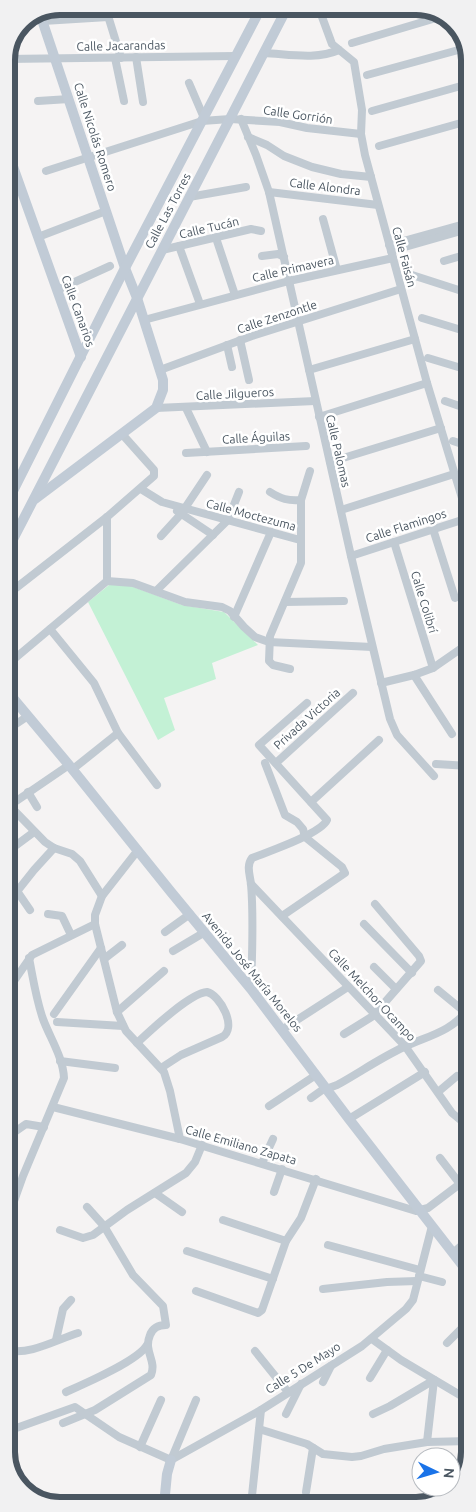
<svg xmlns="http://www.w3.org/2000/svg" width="476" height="1512" viewBox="0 0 476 1512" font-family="Ubuntu,sans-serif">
<rect width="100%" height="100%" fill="#f5f3f3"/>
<path fill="#c3f1d5" d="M109,585H128L182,605L224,612L258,645L212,663L216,679L164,698L175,730L158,740L88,602Z"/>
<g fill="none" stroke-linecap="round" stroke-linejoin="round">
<g stroke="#c1cad2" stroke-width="8">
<path d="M105,6L121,58"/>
<path d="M318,6L332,44L354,62L362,110L361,134L365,155L427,383L469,521"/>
<path d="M332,11L347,6"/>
<path d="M43,21L108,17"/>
<path d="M456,27L468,71"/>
<path d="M352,43L443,16"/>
<path d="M468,46V47"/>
<path d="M264,53C288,54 316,60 339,50"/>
<path d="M136,57L143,102"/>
<path d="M115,58L124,101"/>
<path d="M6,59L235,56"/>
<path d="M367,75L462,49"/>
<path d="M189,83L204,118"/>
<path d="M38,101L69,99"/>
<path d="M372,111L468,84"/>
<path d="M241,119L256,155L269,192L351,556L390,719L397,735L434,776"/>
<path d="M248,137L267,145L284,156L312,167L341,174L371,177"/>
<path d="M379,146L468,121"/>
<path d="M46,171L202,121L230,119L280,122L307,128L361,134"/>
<path d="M269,192L378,205"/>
<path d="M189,197L246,187"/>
<path d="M323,219L337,270"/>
<path d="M38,237L106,211"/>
<path d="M216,238L235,295"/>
<path d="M389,245L468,223"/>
<path d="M179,246L200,304"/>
<path d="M162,250L251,229L261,231"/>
<path d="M391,251L468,229"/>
<path d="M262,256L278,254L284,257"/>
<path d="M444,261L468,254"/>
<path d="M409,274L468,293"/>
<path d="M57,290L110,266"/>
<path d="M422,318L468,332"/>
<path d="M144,320L289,281L393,258"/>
<path d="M240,340L249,380"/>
<path d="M227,345L232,367"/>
<path d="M428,358L468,370"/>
<path d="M160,370L252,336L401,289"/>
<path d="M309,370L415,339"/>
<path d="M445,401L468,409"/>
<path d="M156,408L315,401"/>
<path d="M186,408L207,452"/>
<path d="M319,417L427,383"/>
<path d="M453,441L468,446"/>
<path d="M186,453L306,446"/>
<path d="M330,462L441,428"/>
<path d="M141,489L162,502L300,540"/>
<path d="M270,492C281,499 288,501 301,500"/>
<path d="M341,510L454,474"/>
<path d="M177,511L213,535"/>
<path d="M433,529L455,598"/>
<path d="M161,536L181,514L207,475"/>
<path d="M394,542L433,668"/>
<path d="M351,556L468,518"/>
<path d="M107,581V517"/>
<path d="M156,591L228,520L239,492"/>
<path d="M7,595L107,517L154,476V470L122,434"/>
<path d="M285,602L344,601"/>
<path d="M234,617L271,532"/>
<path d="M50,629L94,683L118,733L157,785"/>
<path d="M7,665L107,581L133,583L185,602L222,607L230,611L244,627L255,637L269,642L372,647"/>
<path d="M290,669L273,665L269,661L270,636L301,563V500L310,471"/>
<path d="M414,675L452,734"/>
<path d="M381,683L414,675L433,668L469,643"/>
<path d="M7,730L28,716"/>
<path d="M265,763L285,815L297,822L303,829L305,837L342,867L345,873L282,916"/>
<path d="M276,763L353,693"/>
<path d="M436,764L469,766"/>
<path d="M73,769L118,733"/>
<path d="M463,790L466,808L469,815"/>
<path d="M28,792L37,807"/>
<path d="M311,802L379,740"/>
<path d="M7,803L45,842L54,848L72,854L80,861L102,896"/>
<path d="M9,806L69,765"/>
<path d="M138,850L102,896L95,915V924L117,1012L126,1031L164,1072L170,1091L180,1139"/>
<path d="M7,852L34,832"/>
<path d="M251,884L405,1046L452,1113L469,1127"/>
<path d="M17,891L30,910"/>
<path d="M7,904L34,870L54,848"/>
<path d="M48,914L62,916L71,935"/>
<path d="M364,924L412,973"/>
<path d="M165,932L190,914"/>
<path d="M173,951L205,932"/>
<path d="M104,959L122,945"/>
<path d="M464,964L469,962"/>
<path d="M374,967L396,989"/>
<path d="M251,989C252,954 254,919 251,884C250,875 246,866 252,858C267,852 321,834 327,820L259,745L307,703"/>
<path d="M438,990L466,1013"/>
<path d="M7,991L32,955L95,924"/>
<path d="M117,1012L164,971"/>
<path d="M54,1014L101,948"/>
<path d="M57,1022L123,1026"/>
<path d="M283,1029L348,987"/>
<path d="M344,1034L373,1016L421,961L419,956L375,904"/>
<path d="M137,1043C151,1030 190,993 207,992C220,995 238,1028 222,1037L181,1055L161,1068"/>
<path d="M60,1061L115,1068"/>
<path d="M326,1089L337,1085C359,1073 380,1058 404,1047C430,1035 449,1033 469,1009"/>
<path d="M438,1092L457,1076"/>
<path d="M311,1098L325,1088"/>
<path d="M269,1106L316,1075"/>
<path d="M53,1107L180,1139L416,1211L428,1208L469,1177"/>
<path d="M349,1119L425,1072"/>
<path d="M8,1131H16L26,1124L44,1127"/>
<path d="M440,1158L460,1184"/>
<path d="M262,1163L273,1139"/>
<path d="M274,1192L282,1169"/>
<path d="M155,1193L182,1212"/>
<path d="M8,1218L23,1176L64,1078C63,1057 50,1038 43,1019C36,999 33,978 29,958"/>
<path d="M223,1220L286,1241"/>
<path d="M60,1230L83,1238L93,1235L127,1210L186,1173L195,1162L202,1145"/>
<path d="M328,1245L420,1270"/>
<path d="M187,1251L273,1279"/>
<path d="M453,1253L469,1239"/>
<path d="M419,1276L442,1282"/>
<path d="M323,1289L387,1282L417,1281"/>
<path d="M196,1291L258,1313L262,1310L286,1241L301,1218L316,1179"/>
<path d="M372,1339L401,1360L470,1401"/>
<path d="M56,1340L63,1309L71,1300"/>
<path d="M447,1343L470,1320"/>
<path d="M8,1350C28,1356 58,1339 78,1333"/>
<path d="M255,1351L288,1392"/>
<path d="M370,1378L387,1350"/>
<path d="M323,1382L331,1366"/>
<path d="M66,1392C84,1384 138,1361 147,1345"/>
<path d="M286,1414L301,1384"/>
<path d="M373,1414L390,1406L434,1380"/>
<path d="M63,1423L95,1410L151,1375C157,1360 143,1352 150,1335C153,1327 159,1325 166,1325L163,1306L133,1275L104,1226L87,1207"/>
<path d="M259,1429L307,1444L323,1454L352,1457L361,1456L384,1449L427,1442L470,1441"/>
<path d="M8,1431L75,1407L119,1437L171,1460"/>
<path d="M427,1442L434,1380"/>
<path d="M140,1447L161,1400"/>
<path d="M171,1460L261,1410L362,1346L406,1309L413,1300L432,1226"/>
<path d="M171,1460L196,1400"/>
<path d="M8,1461L10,1460"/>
<path d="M306,1492L313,1448"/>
<path d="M334,1501V1504"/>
<path d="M381,1504L382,1499"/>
<path d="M166,1505L190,1500H198L201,1502L202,1505"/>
<path d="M251,1505L261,1410"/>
</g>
<g stroke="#c1cbd6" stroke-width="10">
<path d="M6,147L81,357"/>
<path d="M35,499L156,408L163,390V380L137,298L125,268L40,14"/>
<path d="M7,503L125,268L262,6"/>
<path d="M7,551L288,6"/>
<path d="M7,691L69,765L171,892L251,989L349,1119L470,1275"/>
<path d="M164,1505L167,1474L171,1460"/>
</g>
</g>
<g text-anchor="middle" stroke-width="5" stroke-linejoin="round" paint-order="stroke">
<g font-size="12" fill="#4a5661" stroke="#fff">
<text transform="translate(121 46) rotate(-1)" y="4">Calle Jacarandas</text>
<text transform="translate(298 115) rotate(8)" y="4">Calle Gorrión</text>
<text transform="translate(95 137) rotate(72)" y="4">Calle Nicolás Romero</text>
<text transform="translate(325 187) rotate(7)" y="4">Calle Alondra</text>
<text transform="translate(168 211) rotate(-62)" y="4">Calle Las Torres</text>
<text transform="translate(209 228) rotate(-13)" y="4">Calle Tucán</text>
<text transform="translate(404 257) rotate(75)" y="4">Calle Faisán</text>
<text transform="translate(293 269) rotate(-13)" y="4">Calle Primavera</text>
<text transform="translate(78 311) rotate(70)" y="4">Calle Canarios</text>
<text transform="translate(277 317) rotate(-18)" y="4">Calle Zenzontle</text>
<text transform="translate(235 394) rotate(-3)" y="4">Calle Jilgueros</text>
<text transform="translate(256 438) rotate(-3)" y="4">Calle Águilas</text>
<text transform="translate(338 451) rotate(77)" y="4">Calle Palomas</text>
<text transform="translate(251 515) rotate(15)" y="4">Calle Moctezuma</text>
<text transform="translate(406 526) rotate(-18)" y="4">Calle Flamingos</text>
<text transform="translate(424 602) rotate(73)" y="4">Calle Colibrí</text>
<text transform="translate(307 719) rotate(-42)" y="4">Privada Victoria</text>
<text transform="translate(252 972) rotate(51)" y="4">Avenida José María Morelos</text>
<text transform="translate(372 995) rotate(47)" y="4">Calle Melchor Ocampo</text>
<text transform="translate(241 1145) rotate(16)" y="4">Calle Emiliano Zapata</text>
<text transform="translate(303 1368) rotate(-32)" y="4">Calle 5 De Mayo</text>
</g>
</g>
<path d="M0 0H476V1512H0ZM60 15H416A45 45 0 0 1 461 60V1452A45 45 0 0 1 416 1497H60A45 45 0 0 1 15 1452V60A45 45 0 0 1 60 15Z" fill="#f1f1f2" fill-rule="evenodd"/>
<path fill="none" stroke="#4a5661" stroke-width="6" d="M60 15H416A45 45 0 0 1 461 60V1452A45 45 0 0 1 416 1497H60A45 45 0 0 1 15 1452V60A45 45 0 0 1 60 15Z"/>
<g transform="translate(436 1472) rotate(95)"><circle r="24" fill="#ffffff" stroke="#b7bbc0"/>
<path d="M0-4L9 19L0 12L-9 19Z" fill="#1a73e8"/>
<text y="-8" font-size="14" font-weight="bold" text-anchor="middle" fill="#4a5661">N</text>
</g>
</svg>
